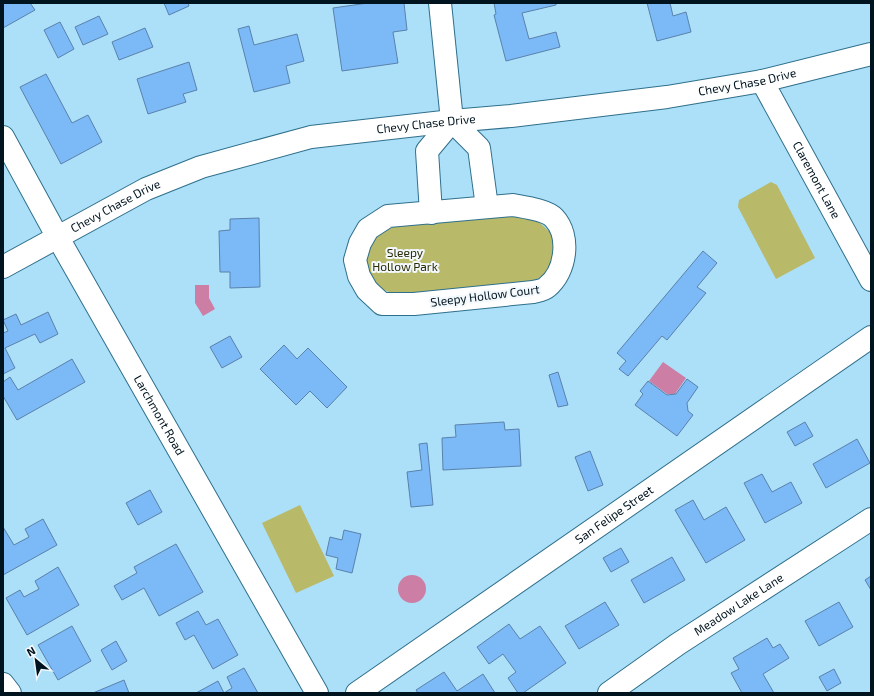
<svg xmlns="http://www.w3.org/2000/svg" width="874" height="696" viewBox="0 0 874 696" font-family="'Exo 2',sans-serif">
<rect width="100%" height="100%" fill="#acdff8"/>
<g fill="#b8b969">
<path d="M771,182L777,185L815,258L776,279L738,207L739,200Z"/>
<path d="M518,216L539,222L554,236V259L544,276L526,283L399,296L379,288L366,273L364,252L374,233L393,224Z"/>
<path d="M300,505L334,576L296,593L262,523Z"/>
</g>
<g fill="#cd7ea5">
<path d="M195,285H209V298L215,309L203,316L195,303Z"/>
<path d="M663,362L686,378L675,394H667L649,381Z"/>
<circle cx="412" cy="589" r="14"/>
</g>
<g fill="#7cb9f7" stroke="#5982ac">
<path d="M3,3H30L35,10L3,28Z"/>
<path d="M164,3H188L189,6L169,15Z"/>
<path d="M368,3H404L407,30L393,32L398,63L342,71L333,8Z"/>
<path d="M494,3H556V5L522,13L529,39L556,32L560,47L506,61L494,15L496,14Z"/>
<path d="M647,3H670L673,16L686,12L691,32L657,41Z"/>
<path d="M99,16L108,34L83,45L75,27Z"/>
<path d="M60,22L74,49L58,58L44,30Z"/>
<path d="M249,26L254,45L297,34L304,61L286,66L290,83L254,92L238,29Z"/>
<path d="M145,28L153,47L119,60L112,42Z"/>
<path d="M189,62L197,90L183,94L186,102L148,114L137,79Z"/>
<path d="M46,74L72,123L88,115L102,142L61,164L20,87Z"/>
<path d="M259,218L260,287L230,288V272H220L219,231L230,230V219Z"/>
<path d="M703,251L717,263L697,287L706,293L667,340L662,336L628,376L619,369L626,361L617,353Z"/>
<path d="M48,312L58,334L40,343L35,334L5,348L15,368L3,374V333L8,331L3,320L16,314L21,325Z"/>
<path d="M230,336L242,357L222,368L210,347Z"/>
<path d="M284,345L297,359L308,348L347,387L327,408L310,391L296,405L260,369Z"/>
<path d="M72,359L85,382L17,420L3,396V382L10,377L18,390Z"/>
<path d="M558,372L568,405L558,407L549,375Z"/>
<path d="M687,379L698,387L687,403L688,411L693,415L677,436L635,405L643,394L640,391L648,381L667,395L676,394Z"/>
<path d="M504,422L505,430L519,429L521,466L443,470L442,438L456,437L455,425Z"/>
<path d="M805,422L813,436L795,446L787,432Z"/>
<path d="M857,439L870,463L826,488L813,464Z"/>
<path d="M427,443L433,505L411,507L407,472L422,470L419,444Z"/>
<path d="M590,451L603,485L588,491L575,457Z"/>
<path d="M762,474L772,492L791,482L802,503L765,523L744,483Z"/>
<path d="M150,490L162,512L138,525L126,503Z"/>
<path d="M693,500L704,520L726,507L745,540L706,563L675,510Z"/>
<path d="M43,519L57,545L3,575V527L14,545L29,537L25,529Z"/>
<path d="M344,530L361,534L352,573L336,569L338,558L326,555L330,537L342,540Z"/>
<path d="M176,544L203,592L159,616L144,588L122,600L114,586L137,573L134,567Z"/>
<path d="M621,548L629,562L611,572L603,558Z"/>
<path d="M672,557L685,580L644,603L631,580Z"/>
<path d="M58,567L79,605L27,635L6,598L20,590L24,597L39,589L35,581Z"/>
<path d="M871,576V590L865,580Z"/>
<path d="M605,602L619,625L579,649L565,626Z"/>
<path d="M839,602L853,627L819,646L805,621Z"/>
<path d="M198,611L206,625L218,619L238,655L213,669L194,635L185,640L176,623Z"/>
<path d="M509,624L520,639L540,626L566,663L523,693H518L508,678L516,672L503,654L489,664L477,647Z"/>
<path d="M72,626L91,661L58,680L38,645Z"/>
<path d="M767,638L773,648L780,644L789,658L763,674L774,693H742L731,673L739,669L733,658Z"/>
<path d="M116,641L127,661L112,670L101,650Z"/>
<path d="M244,668L258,693H196L218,681L224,693L232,688L227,677Z"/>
<path d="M834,669L841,683L827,691L819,677Z"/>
<path d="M444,672L457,691L483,674L495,693H418L416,690Z"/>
<path d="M124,680L129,693H93Z"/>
</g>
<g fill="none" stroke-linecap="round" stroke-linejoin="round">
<g stroke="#2f708c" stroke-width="24">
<g id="minor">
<path d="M440,3L452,121L479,148L487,207"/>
<path id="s1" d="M762,81L871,280"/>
<path id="s2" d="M3,137L57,236L317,693"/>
<path d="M513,205C523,207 547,210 554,218C571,236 566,272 547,287C544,290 537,291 533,292L414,304H382L367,290L359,276L355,260L360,243L368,229L388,216Z"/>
<path d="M431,213L427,151L452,121"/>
<path id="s3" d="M3,267L146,189L201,167L311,137L452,121L511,116L667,97L762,81L871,54"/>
<path d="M3,684L10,693"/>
<path id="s4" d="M609,693L678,644L871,519"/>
</g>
</g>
<g stroke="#2f708c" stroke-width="24">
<g id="major">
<path id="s5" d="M357,693L871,337"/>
</g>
</g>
<use href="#minor" stroke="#fff" stroke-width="22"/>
<use href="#major" stroke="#fff" stroke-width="22"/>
</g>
<g text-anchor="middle" stroke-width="4" stroke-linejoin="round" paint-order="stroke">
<g font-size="12" fill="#00141f" stroke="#f2f8fc">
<text dy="4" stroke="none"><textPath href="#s3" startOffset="776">Chevy Chase Drive</textPath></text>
<text dy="4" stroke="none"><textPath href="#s3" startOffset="452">Chevy Chase Drive</textPath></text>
<text dy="4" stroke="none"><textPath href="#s1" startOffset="113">Claremont Lane</textPath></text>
<text dy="4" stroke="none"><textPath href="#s3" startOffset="128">Chevy Chase Drive</textPath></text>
<text transform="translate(485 296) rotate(-7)" y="4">Sleepy Hollow Court</text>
<text dy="4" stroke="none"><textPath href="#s2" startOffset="319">Larchmont Road</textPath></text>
<text dy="4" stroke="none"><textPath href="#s5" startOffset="313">San Felipe Street</textPath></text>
<text dy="4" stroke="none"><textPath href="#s4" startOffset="157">Meadow Lake Lane</textPath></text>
</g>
<g font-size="12" fill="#2c2c05" stroke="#f2f8fc">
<text x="405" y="257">Sleepy<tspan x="405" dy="14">Hollow Park</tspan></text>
</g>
</g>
<rect width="874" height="696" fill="none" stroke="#00141f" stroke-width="8"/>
<g transform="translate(36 660) rotate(331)" stroke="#f2f8fc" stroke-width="3" paint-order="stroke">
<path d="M0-3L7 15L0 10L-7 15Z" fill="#00141f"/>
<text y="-6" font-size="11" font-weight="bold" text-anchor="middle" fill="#00141f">N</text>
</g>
</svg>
